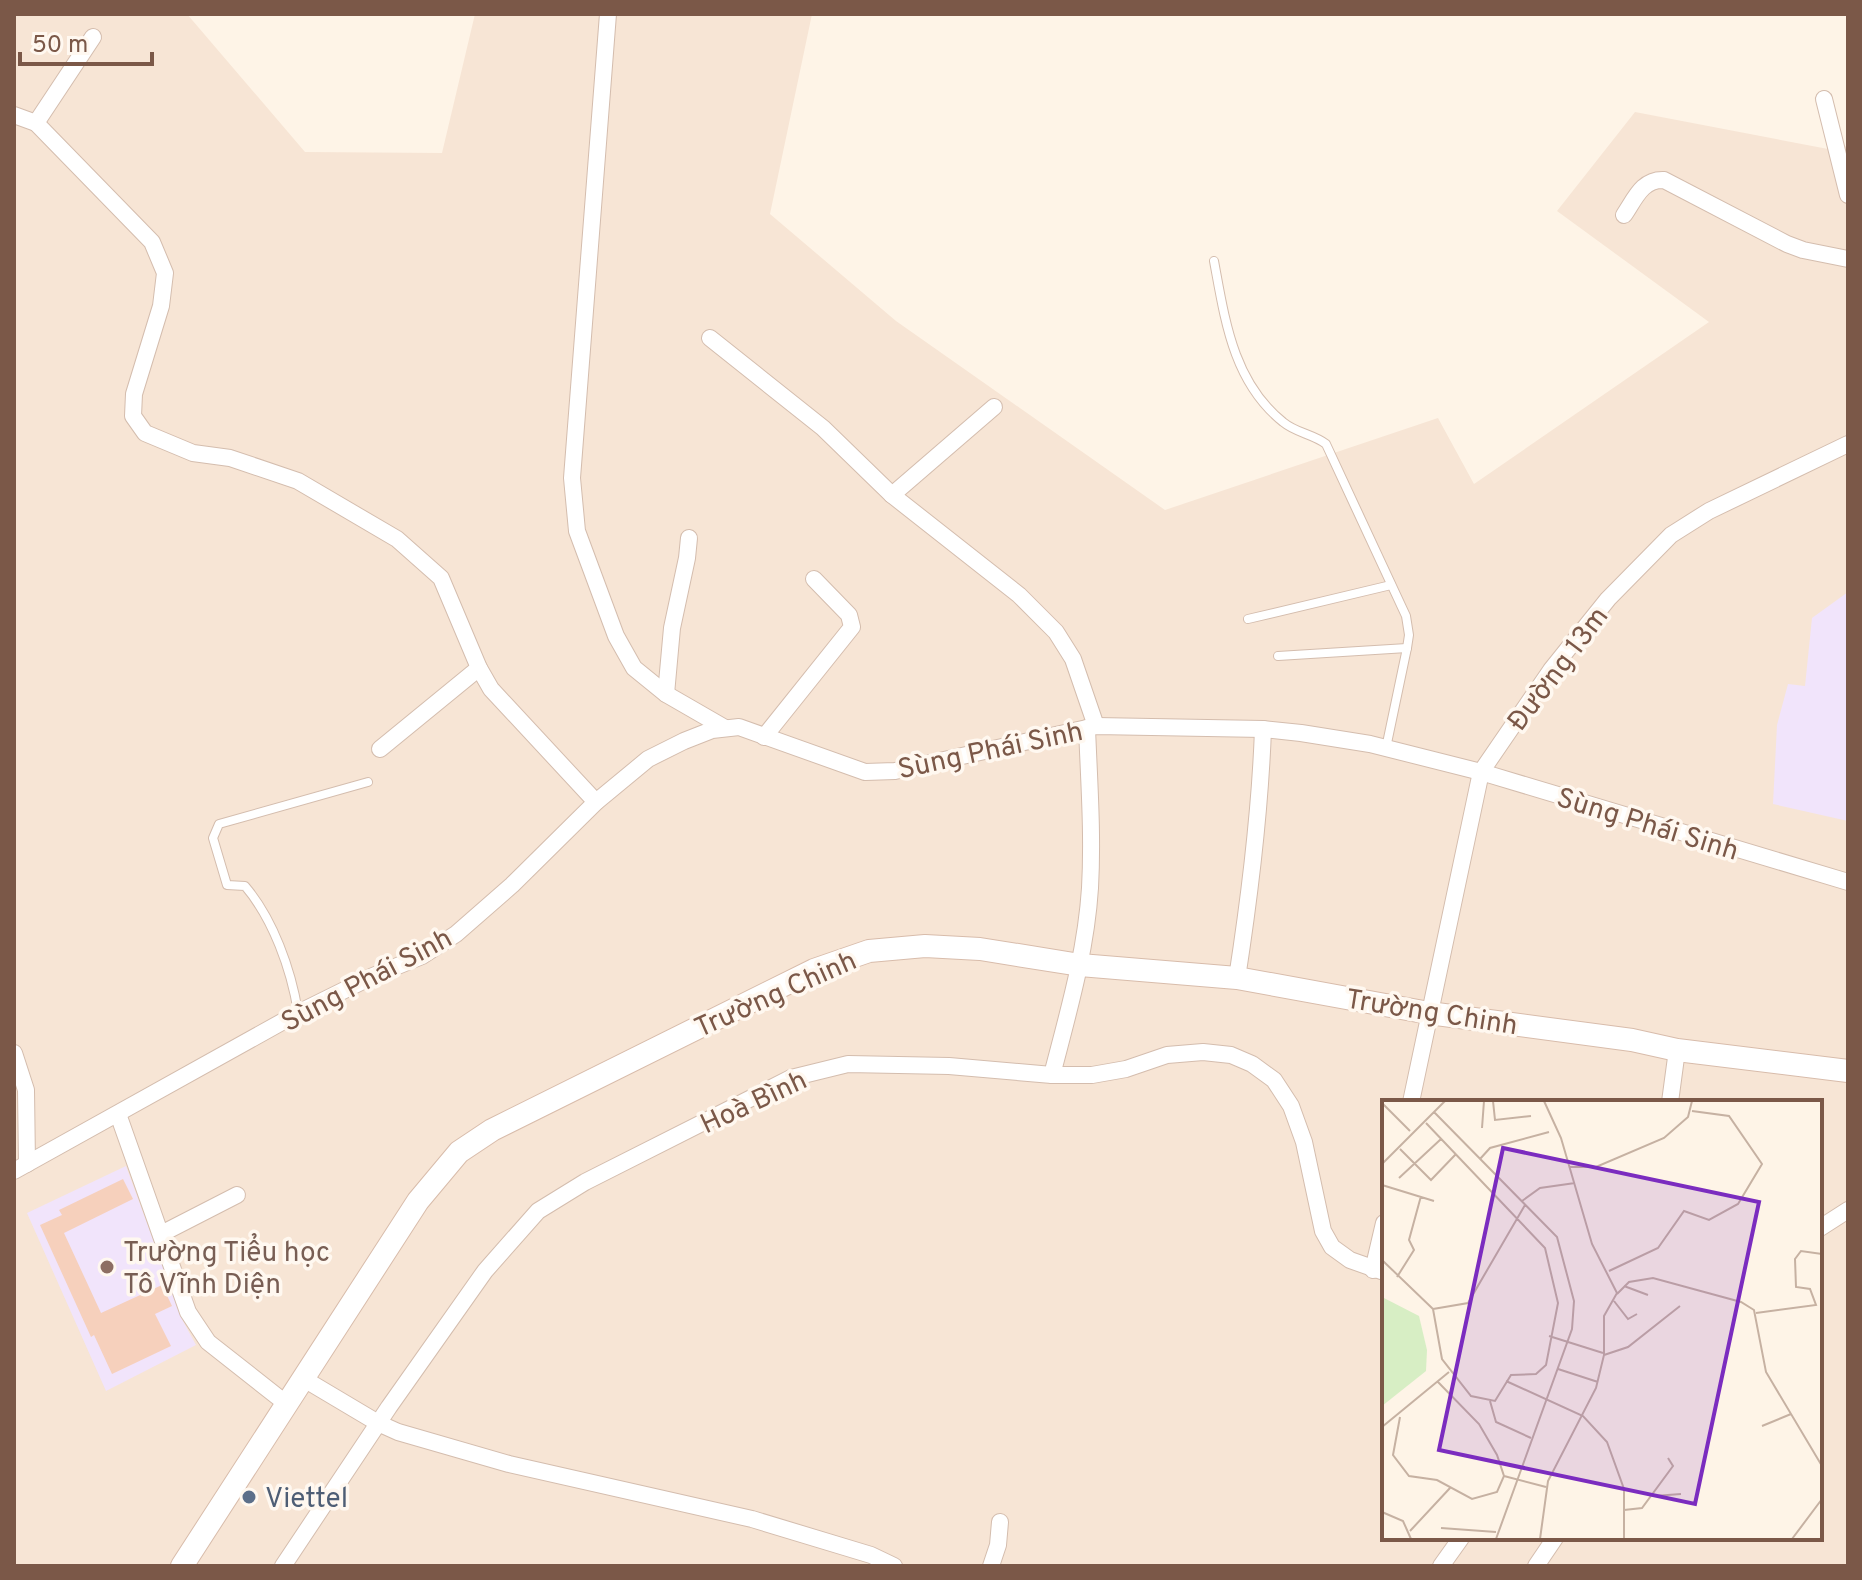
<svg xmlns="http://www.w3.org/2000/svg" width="1862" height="1580" viewBox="0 0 1862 1580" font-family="Overpass,sans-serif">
<rect width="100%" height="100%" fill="#fef4e7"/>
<path fill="#f7e5d5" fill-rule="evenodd" d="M14,14H187L305,152L442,153L475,14H812L770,214L896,321L1165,510L1438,418L1474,484L1709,322L1557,211L1635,112L1828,149L1848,146V1566H14ZM1384,1102H1820V1538H1384Z"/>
<g fill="#f1e4fb">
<path d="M1848,592V821L1773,804L1777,725L1788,684L1805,686L1812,618Z"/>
<path d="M126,1166L183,1321L196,1345L106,1391L27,1213Z"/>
</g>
<path fill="#f6d0bc" d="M123,1179L133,1199L64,1233L101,1313L162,1285L172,1306L155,1314L171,1346L112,1374L94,1335L91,1337L40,1225L62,1215L59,1210Z"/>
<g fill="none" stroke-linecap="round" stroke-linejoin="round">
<g stroke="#d4bdae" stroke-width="10">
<g id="lane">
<path d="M1214,261C1225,320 1233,382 1283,422C1296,433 1313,434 1326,444L1406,616L1409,635L1407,648L1386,748"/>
<path d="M1248,619L1391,585"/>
<path d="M1278,656L1407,648"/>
<path d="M298,1012C291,969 273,919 245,886L227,885L213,838L219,824L368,782"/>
</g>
</g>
<g stroke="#d4bdae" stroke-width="18">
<g id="street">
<path d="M608,14L572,478L577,531L616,636L634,668L666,694L725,728"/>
<path d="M1824,99L1848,195"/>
<path d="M14,115L36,123L152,242L165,273L161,306L134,394L133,416L145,433L193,453L230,458L298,481L397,539L441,578L479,668L491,689L596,802"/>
<path d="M36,123L93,37"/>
<path d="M1624,215C1635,199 1642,179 1664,180L1787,244L1803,250L1848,259"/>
<path d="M710,338L823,428L892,495L1019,595L1056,632L1073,659L1096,726"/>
<path d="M892,495L994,407"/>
<path d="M666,694L672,628L687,558L689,538"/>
<path d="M764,737L852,627L849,615L814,579"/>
<path d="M380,749L479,668"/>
<path d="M1237,978C1250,894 1260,814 1263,729"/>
<path d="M14,1053L26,1090L27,1164"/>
<path d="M1052,1075C1068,1013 1086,952 1090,888C1093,834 1089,781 1087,728"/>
<path d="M1411,1102L1481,772L1551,670L1608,599L1671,535L1709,511L1848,444"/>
<path d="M1670,1102L1677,1050"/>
<path d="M118,1114L188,1312L208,1342L288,1405"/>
<path d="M14,1171L298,1013L373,976L422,956L456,934L512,885L596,802L648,759L684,741L712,730L739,727L865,772L895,771L1096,726L1263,729L1301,733L1370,744L1481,772L1848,882"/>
<path d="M1820,1228L1848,1210"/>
<path d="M161,1234L237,1195"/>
<path d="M1373,1270L1384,1223"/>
<path d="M304,1379L378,1423L398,1432L509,1464L752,1519L871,1555L894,1566"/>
<path d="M283,1566L389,1407L485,1271L538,1211L585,1182L791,1078L848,1064L949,1066L1052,1075H1092L1126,1069L1167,1055L1203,1052L1231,1055L1252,1064L1274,1080L1291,1106L1304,1142L1323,1231L1332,1247L1350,1260L1384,1272"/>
<path d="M991,1566L998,1545L1000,1522"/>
<path d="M1441,1566L1461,1538"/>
<path d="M1536,1566L1555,1538"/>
</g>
</g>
<g stroke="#d8bcab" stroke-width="24">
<path id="secondary" d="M182,1566L418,1201L459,1152L492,1130L814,970L869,951L925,946L980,949L1080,965L1237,978L1429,1013L1632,1040L1677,1050L1848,1071"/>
</g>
<use href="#lane" stroke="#fff" stroke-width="8"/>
<use href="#street" stroke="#fff" stroke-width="16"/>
<use href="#secondary" stroke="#fff" stroke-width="22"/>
</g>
<circle fill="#8d6e63" stroke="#fff8f0" stroke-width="3" cx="107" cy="1267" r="8"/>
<circle fill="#5c6f8a" stroke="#fff8f0" stroke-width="3" cx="249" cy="1497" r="8"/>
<g text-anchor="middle" stroke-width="7" stroke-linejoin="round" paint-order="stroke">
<g font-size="28" fill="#7b5848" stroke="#fff8f0">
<text transform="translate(1557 668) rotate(-53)" y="10">Đường 13m</text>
<text transform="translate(990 749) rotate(-12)" y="10">Sùng Phái Sinh</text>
<text transform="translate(1648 823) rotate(17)" y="10">Sùng Phái Sinh</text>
<text transform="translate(366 979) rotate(-28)" y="10">Sùng Phái Sinh</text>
<text transform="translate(775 993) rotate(-24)" y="10">Trường Chinh</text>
<text transform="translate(1432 1011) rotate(9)" y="10">Trường Chinh</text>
<text transform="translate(753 1101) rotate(-25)" y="10">Hoà Bình</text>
</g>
<g font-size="28" fill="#785e54" stroke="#fff8f0" text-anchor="start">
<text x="123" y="1261">Trường Tiểu học<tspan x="123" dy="32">Tô Vĩnh Diện</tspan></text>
</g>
<g font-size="28" fill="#4e5e75" stroke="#fff8f0" text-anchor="start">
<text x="265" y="1507">Viettel</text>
</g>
</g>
<g transform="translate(1382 1100)">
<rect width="440" height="440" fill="#fef4e7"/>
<path d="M0,197L37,216L45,250L44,271L0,306Z" fill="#d7eec4"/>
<path fill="none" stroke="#c6b1a2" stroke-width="2" d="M88,1H133M111,1L113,20L149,16M0,3L28,31M52,12L175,137L192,201L190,229L114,439M100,28L102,1M18,49L49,80L74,54M98,59L108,48L167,32M0,64L63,1M188,67H214L282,38L306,17L310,1M17,78L59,39M0,85L52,101M140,101L158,88L193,83M0,160L51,209L60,259L89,296L113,301L129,275L154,274L164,265L176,203L163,148L44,23M227,171L276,148L302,111L327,120L356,104L380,64L347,16L310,11M15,177L32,150L27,140L39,96M242,186L266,195M235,194L247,182L271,178L359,202L372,210L384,272L440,366M232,201L246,219L255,214M51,209L86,203L143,105M374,213L434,205L428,189L414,187L413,159L419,151L440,154M167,236L221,253M222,255L246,247L298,206M176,269L216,282M124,281L201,316L225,342L242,389V439M108,301L114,322L149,338M18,317L11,355L27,376L55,380L90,399L115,392L122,376L115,355L97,324L56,282M380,326L409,314M0,327L67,272M122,376L164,387M272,396L299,394M242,410L260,408L291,366L286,358M0,412L21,421L29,439M59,428L114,432M28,431L68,388M158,439L166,381L214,288L222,255V216L235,193L210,144L179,38L162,1M410,439L440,399"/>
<path fill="#7b2cbf" fill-opacity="0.15" stroke="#7b2cbf" stroke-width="4" d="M121,48L377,102L313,404L57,350Z"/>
<rect width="440" height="440" fill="none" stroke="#7b5848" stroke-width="4"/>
</g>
<rect width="1862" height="1580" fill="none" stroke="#7b5848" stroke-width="32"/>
<path d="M20 52v12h132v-12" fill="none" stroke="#7b5848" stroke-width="4"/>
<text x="32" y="52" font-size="24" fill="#7b5848" stroke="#fff8f0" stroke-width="6" paint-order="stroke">50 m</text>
</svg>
